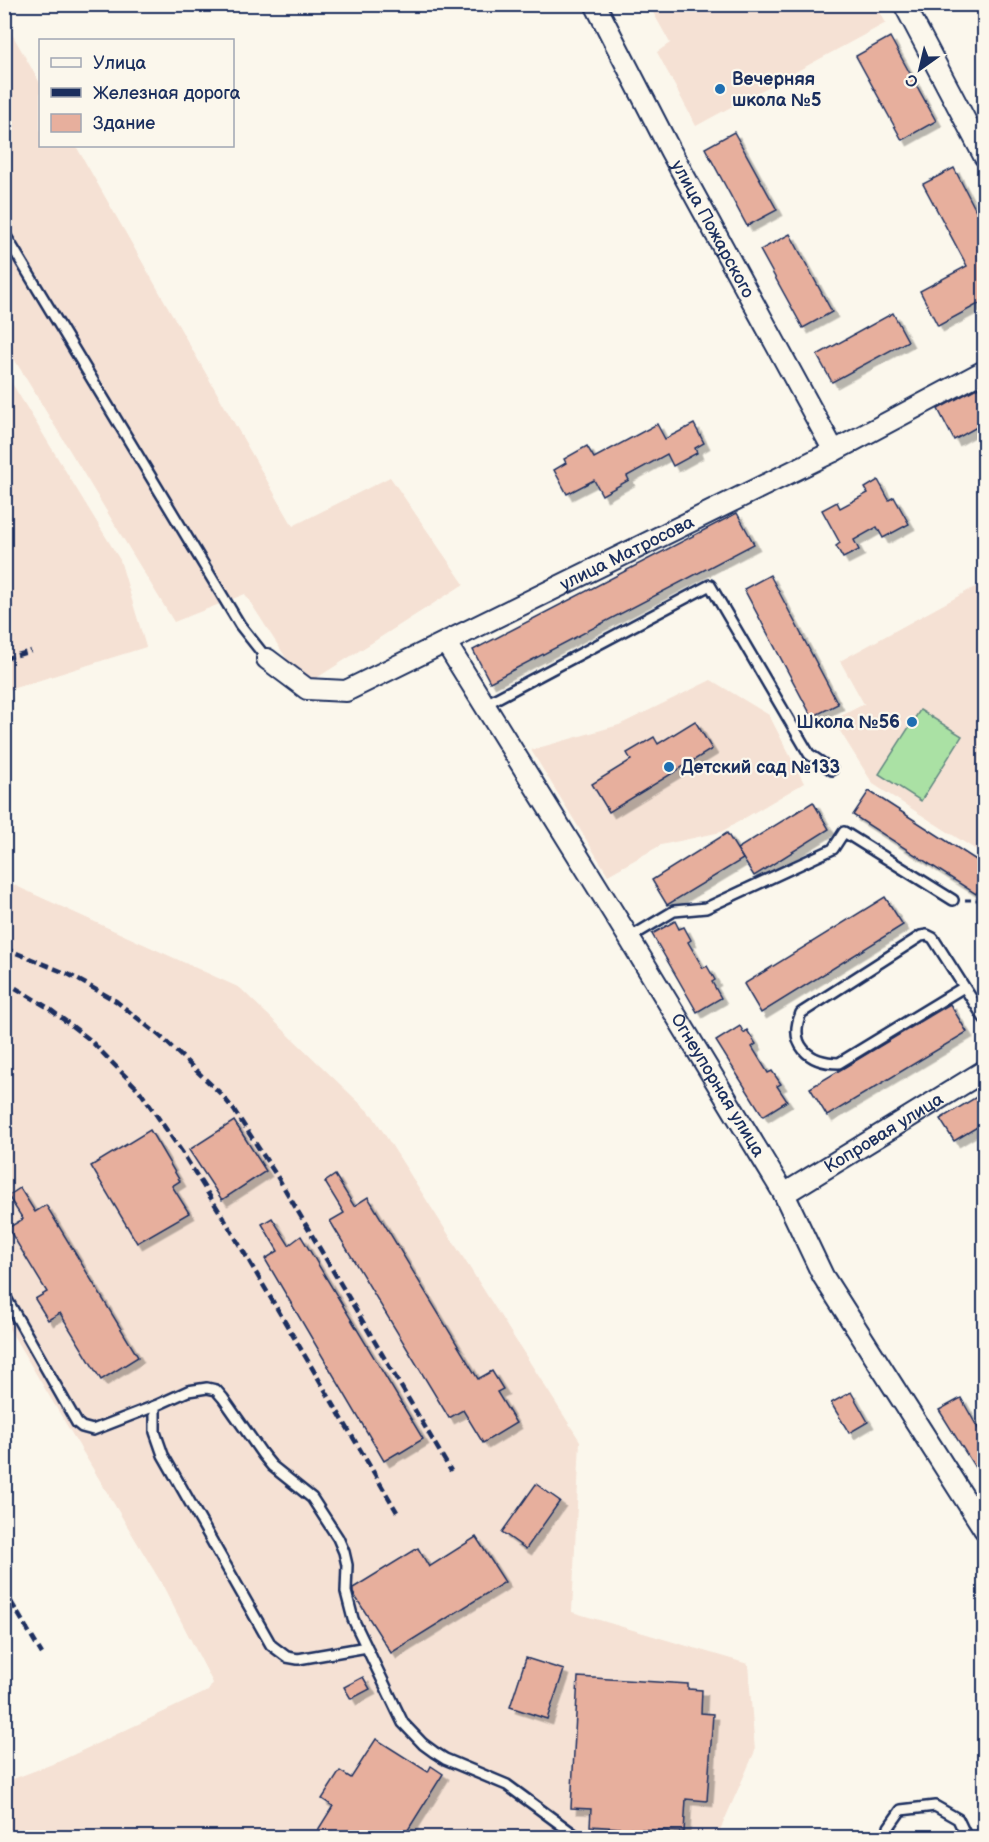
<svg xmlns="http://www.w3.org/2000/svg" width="989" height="1842" font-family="'Balsamiq Sans',sans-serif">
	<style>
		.built { fill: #f5e1d4 }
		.green { fill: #aae1a4; stroke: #628881; stroke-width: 1.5 }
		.building { fill: #e7af9d; stroke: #1b2f5e; stroke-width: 1.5; filter: url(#shadow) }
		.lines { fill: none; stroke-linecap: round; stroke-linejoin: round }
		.service-casing { stroke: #1b2f5e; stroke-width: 14 }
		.minor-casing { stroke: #1b2f5e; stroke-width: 24 }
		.path { stroke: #1b2f5e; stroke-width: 3; stroke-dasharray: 6 4.5; stroke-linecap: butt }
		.service { stroke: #fbf7ec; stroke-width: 9 }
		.minor { stroke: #fbf7ec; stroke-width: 20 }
		.rail { stroke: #1b2f5e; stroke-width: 4.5; stroke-dasharray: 9 4.5; stroke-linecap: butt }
		.poi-dot { fill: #1f6fb2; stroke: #fbf7ec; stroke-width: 2 }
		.labels { text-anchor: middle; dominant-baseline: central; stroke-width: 4.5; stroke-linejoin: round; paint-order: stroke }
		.poi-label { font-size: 18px; font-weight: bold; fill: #1b2f5e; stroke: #fbf7ec; text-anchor: start }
		.street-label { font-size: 18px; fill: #1b2f5e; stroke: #fbf7ec }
	</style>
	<defs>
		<filter id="shadow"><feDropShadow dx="5.5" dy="5.5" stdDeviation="0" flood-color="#0004"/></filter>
	</defs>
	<rect width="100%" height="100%" fill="#fbf7ec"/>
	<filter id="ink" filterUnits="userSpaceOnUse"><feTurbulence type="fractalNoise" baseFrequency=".0167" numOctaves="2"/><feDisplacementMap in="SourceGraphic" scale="12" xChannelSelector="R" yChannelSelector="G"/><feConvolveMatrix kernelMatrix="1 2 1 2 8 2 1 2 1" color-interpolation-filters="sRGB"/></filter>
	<g filter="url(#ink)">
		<g class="built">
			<path d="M 649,5 L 876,5 L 886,23 L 696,126 L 657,52 L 670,43 Z"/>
			<path d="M 4,20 L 40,83 L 40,146 L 76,146 L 293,526 L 390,477 L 464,584 L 304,686 L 245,594 L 174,622 L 5,344 Z"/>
			<path d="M 5,372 L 120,560 L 146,647 L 5,691 Z"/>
			<path d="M 984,582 L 984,855 L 873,784 L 838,728 L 839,717 L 864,704 L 840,661 Z"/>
			<path d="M 711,680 L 769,715 L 804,783 L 721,832 L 661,845 L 608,875 L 531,750 L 619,725 Z"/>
			<path d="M 5,881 L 240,988 L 373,1116 L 580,1441 L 572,1612 L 748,1664 L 755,1751 L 717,1837 L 5,1837 L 5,1782 L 58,1762 L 208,1691 L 213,1683 L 162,1584 L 5,1322 Z"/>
		</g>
		<path class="green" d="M 920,710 L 962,736 L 921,801 L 879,774 Z"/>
		<g class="building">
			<path d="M 890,37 L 936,121 L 902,140 L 856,56 Z"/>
			<path d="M 734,132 L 777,210 L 747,226 L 705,148 Z"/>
			<path d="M 954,168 L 984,226 L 984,301 L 938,326 L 920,291 L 967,266 L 923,184 Z"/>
			<path d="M 790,234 L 832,312 L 803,328 L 760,250 Z"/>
			<path d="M 893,313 L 908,341 L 832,382 L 817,355 Z"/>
			<path d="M 984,384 L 984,423 L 954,440 L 938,409 Z"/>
			<path d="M 657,424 L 665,439 L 694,424 L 704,443 L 695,448 L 697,453 L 673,466 L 667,454 L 627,476 L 629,480 L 602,495 L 594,480 L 567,494 L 554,470 L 566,463 L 564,459 L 587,446 L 594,458 Z"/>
			<path d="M 878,480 L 889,500 L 894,497 L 909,524 L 883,538 L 877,527 L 854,540 L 859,550 L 843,558 L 836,546 L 840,543 L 822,510 L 837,502 L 840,508 L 868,493 L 865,488 Z"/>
			<path d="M 737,513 L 754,544 L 490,682 L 473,650 Z"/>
			<path d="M 770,575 L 838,704 L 812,717 L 744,589 Z"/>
			<path d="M 695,721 L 712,749 L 609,812 L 592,784 L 631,760 L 627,753 L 654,737 L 658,744 Z"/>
			<path d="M 869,791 L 984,865 L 984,881 L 976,894 L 853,815 Z"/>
			<path d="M 813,802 L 829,829 L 754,876 L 737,849 Z"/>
			<path d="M 727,833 L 743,859 L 667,905 L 652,880 Z"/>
			<path d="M 885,897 L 903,925 L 761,1013 L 744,984 Z"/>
			<path d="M 675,921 L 679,929 L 684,927 L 691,940 L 688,942 L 703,968 L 707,966 L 715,980 L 712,982 L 721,998 L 697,1012 L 652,934 Z"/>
			<path d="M 950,1004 L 967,1032 L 827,1116 L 810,1088 Z"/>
			<path d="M 740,1026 L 744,1033 L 747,1030 L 756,1044 L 752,1047 L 768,1073 L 772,1071 L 781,1084 L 777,1086 L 787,1101 L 763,1116 L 716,1041 Z"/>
			<path d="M 978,1096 L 984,1107 L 984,1123 L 954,1141 L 940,1119 Z"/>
			<path d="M 234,1121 L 266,1171 L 222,1200 L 189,1150 Z"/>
			<path d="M 150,1130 L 180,1181 L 172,1186 L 189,1213 L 137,1243 L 91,1166 Z"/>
			<path d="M 335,1175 L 354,1206 L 368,1197 L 478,1379 L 492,1371 L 503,1389 L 497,1392 L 516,1423 L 483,1443 L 463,1410 L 449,1418 L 330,1221 L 344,1213 L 325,1182 Z"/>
			<path d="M 20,1188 L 35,1212 L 46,1205 L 138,1357 L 101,1380 L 60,1313 L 48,1320 L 35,1299 L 47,1292 L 8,1228 L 23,1219 L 8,1196 Z"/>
			<path d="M 272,1218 L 289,1245 L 301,1236 L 423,1439 L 400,1453 L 399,1452 L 384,1461 L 265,1259 L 278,1251 L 262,1224 Z"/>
			<path d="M 851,1392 L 868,1422 L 849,1433 L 831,1403 Z"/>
			<path d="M 961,1398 L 984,1439 L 984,1482 L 939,1410 Z"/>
			<path d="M 536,1484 L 560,1501 L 526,1549 L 502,1532 Z"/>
			<path d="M 476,1537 L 505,1582 L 391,1653 L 353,1593 L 353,1588 L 418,1548 L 429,1567 Z"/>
			<path d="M 526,1658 L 564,1670 L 547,1719 L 510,1707 Z"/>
			<path d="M 363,1677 L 370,1689 L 351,1699 L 344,1687 Z"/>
			<path d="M 578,1677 L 688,1684 L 688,1689 L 702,1690 L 701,1713 L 713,1714 L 707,1801 L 686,1799 L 684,1832 L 590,1826 L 591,1809 L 571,1808 Z"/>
			<path d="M 376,1739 L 428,1772 L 431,1766 L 443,1774 L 403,1838 L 313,1838 L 333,1806 L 322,1799 L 340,1771 L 351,1778 Z"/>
		</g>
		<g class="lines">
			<defs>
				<g id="service">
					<path d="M 4,233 L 240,625 L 267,659"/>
					<path d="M 484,705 L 710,585 L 809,754 L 832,770"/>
					<path d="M 629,938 L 674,911 L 706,908 L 833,849 L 844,832 L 953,900"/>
					<path d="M 964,987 L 839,1063 C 808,1063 788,1044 801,1013 L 921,936 L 927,935 L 933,938 L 984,1018"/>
					<path d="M 6,1298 L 77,1423 L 82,1427 L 93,1430 L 155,1406"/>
					<path d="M 367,1647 L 298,1659 L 287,1657 L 271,1645 L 163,1455 L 155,1432 L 155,1406 L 188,1391 L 207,1388 L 216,1390 L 223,1398 L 263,1455 L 272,1466 L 312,1498 L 338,1538 L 344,1552 L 347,1565 L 346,1592 L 353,1619 L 403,1723 L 423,1744 L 434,1752 L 445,1759 L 507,1785 L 579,1838"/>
					<path d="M 890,1838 L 889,1827 L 901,1810 L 935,1806 L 958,1819 L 967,1838"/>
				</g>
				<g id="minor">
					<path id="s1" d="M 595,4 L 670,150 L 834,451"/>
					<path d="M 904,4 L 984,156"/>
					<path id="s2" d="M 446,643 L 629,938 L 784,1194 L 823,1276 L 984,1529"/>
					<path id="s3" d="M 267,659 L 307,689 L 346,691 L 834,451 L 984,371"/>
					<path id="s4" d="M 784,1194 L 984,1071"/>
				</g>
			</defs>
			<use href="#service" class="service-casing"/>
			<use href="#minor" class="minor-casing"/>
			<path class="path" d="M 965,900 L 984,900"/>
			<use href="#service" class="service"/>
			<use href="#minor" class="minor"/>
			<g class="rail">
				<path d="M 4,533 L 8,531"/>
				<path d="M 4,659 L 31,651"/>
				<path d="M 4,948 L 68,974 L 116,1001 L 161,1037 L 221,1094 L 234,1110 L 280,1181 L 451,1471"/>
				<path d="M 4,981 L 47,1007 L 89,1039 L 139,1090 L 182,1152 L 226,1222 L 397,1512"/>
				<path d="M 4,1590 L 42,1654"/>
			</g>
		</g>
	</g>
	<g class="poi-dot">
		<circle cx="720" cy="89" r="6"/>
		<circle cx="912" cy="722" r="6"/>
		<circle cx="669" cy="767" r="6"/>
	</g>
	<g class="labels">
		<g class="poi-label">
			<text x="732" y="79">Вечерняя<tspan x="732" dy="21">школа №5</tspan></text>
			<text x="900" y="722" text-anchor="end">Школа №56</text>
			<text x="681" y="767">Детский сад №133</text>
		</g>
		<g class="street-label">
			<text stroke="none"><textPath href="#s1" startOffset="254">улица Пожарского</textPath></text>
			<text stroke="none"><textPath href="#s3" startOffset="402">улица Матросова</textPath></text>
			<text stroke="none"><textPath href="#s2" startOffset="519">Огнеупорная улица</textPath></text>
			<text stroke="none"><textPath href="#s4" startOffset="117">Копровая улица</textPath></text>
		</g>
	</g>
	<rect width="989" height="1842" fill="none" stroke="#fbf7ec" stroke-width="24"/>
	<rect x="12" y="12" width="965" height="1818" fill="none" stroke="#1b2f5e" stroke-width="2" filter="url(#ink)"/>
	<rect x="39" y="39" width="195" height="108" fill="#fbf7ec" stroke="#a1a7b3" stroke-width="1.5"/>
	<rect x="51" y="58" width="30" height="9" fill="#fbf7ec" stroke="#a1a7b3" stroke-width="1.5"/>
	<text x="93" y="69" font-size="18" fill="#1b2f5e">Улица</text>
	<rect x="51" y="88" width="30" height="9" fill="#1b2f5e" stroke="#a1a7b3" stroke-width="1.5"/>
	<text x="93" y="99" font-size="18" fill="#1b2f5e">Железная дорога</text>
	<rect x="51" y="114" width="30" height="18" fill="#e7af9d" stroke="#a1a7b3" stroke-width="1.5"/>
	<text x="93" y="129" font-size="18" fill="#1b2f5e">Здание</text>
	<g transform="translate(920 69) rotate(214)" stroke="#fbf7ec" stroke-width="4.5" paint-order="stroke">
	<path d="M0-4.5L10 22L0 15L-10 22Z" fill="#1b2f5e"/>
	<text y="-9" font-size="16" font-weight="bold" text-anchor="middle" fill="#1b2f5e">С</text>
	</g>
</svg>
